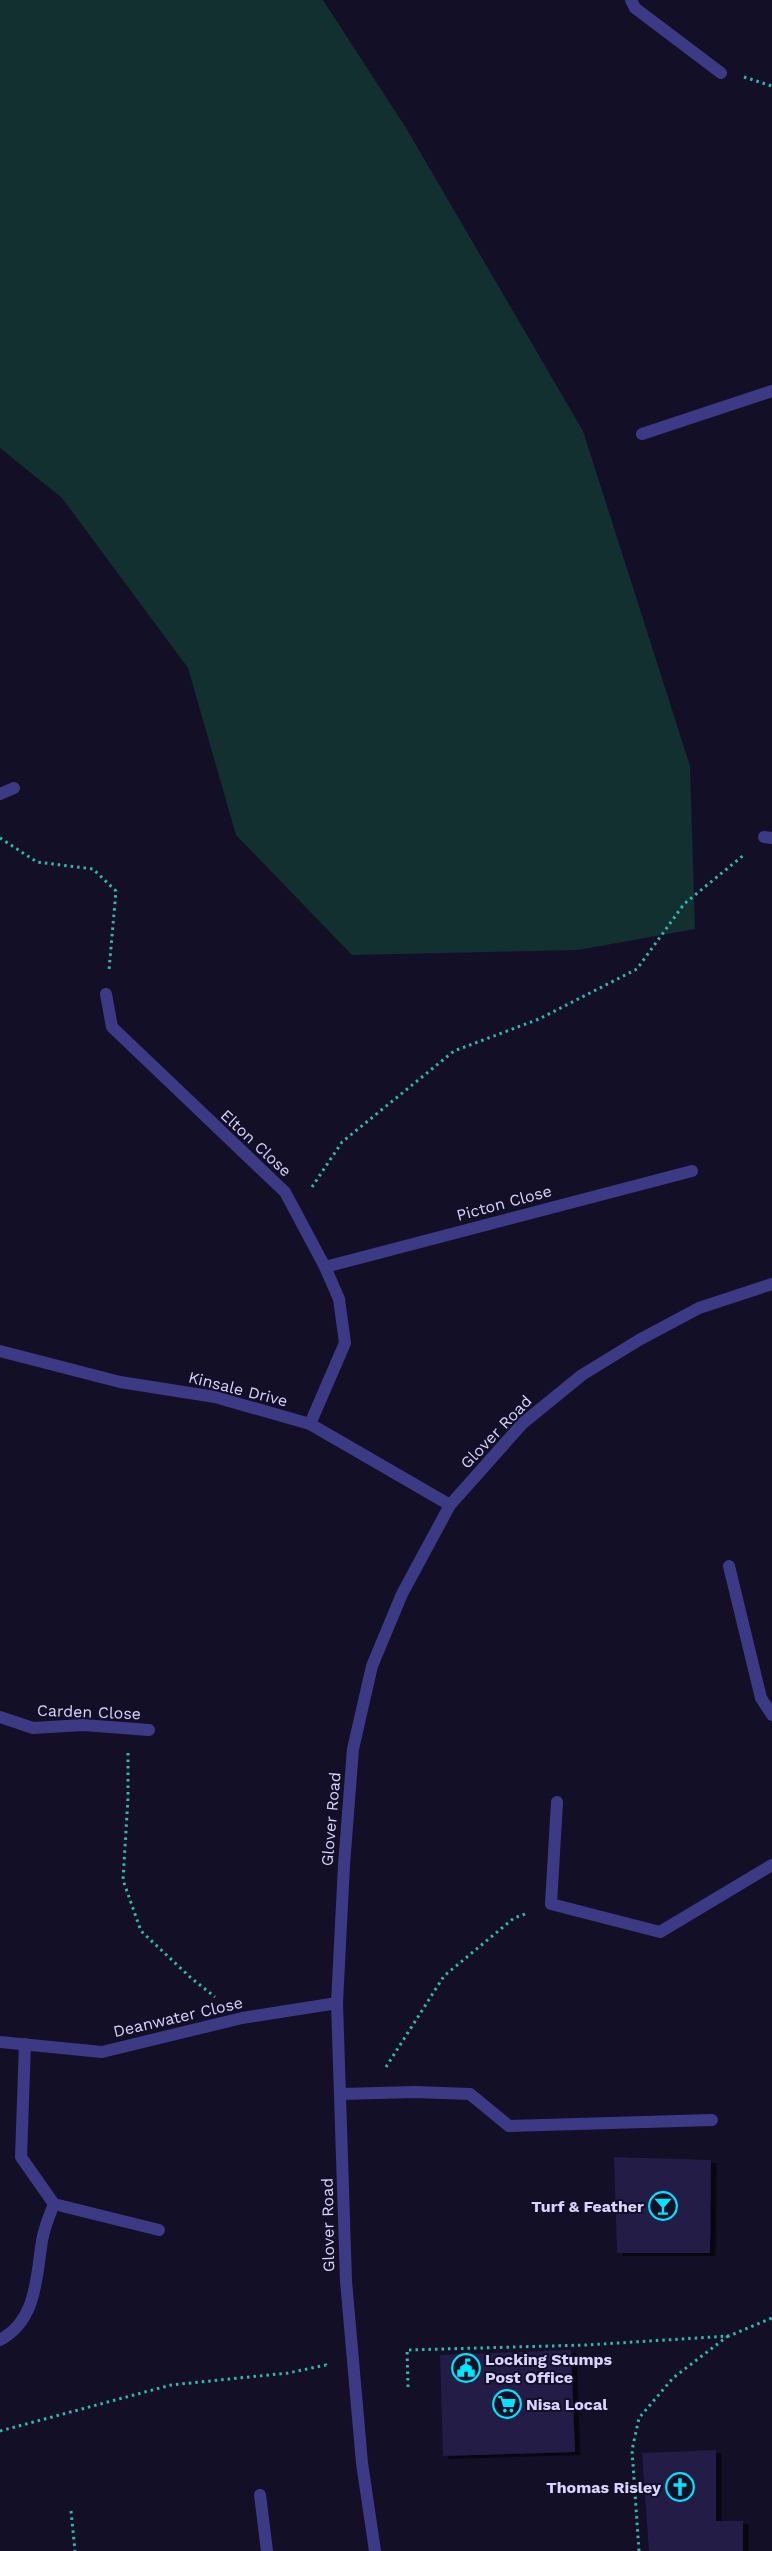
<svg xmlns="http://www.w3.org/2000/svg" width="772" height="2551" font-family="'Work Sans',sans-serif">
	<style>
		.green { fill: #12302f }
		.building { fill: #241b47; filter: url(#shadow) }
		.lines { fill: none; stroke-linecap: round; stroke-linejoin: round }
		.path { stroke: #2fb8b0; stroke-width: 3; stroke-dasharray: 2.5 4; stroke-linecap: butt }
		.minor { stroke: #3d3a85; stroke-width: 12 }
		.labels { text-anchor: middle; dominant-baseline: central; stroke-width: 4; stroke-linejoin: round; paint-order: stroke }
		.street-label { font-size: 16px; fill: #d9d4ff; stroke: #130f26 }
		.poi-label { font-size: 16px; font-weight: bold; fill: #d9d4ff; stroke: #130f26; text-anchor: end }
	</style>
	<defs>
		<filter id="shadow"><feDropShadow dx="5.5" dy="3" stdDeviation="0" flood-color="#0009"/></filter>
	</defs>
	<rect width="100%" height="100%" fill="#130f26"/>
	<path class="green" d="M 0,0 L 323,0 L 406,128 L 583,431 L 690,766 L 695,929 L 578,950 L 352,955 L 236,835 L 188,668 L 62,498 L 0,448 Z"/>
	<g class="building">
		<path d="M 614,2157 L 711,2160 L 710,2253 L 617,2253 Z"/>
		<path d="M 571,2350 L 575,2452 L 443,2456 L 440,2355 Z"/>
		<path d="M 716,2450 L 716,2521 L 743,2521 L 743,2551 L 649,2551 L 642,2453 Z"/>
	</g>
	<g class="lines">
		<g class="path">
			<path d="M 744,77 L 772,86"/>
			<path d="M 0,838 L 37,862 L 93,869 L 116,891 L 109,970"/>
			<path d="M 312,1187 L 342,1142 L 454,1051 L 539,1019 L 637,969 L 684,904 L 745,854"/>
			<path d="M 128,1753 L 128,1798 L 123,1880 L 141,1931 L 190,1977 L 215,1997"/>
			<path d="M 386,2067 L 444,1976 L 514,1918 L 528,1913"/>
			<path d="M 408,2387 L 407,2350 L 586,2345 L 729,2336 L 772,2318"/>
			<path d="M 0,2431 L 171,2385 L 288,2373 L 326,2365 L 327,2368"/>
			<path d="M 71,2511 L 75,2551"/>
			<path d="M 639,2551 L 632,2450 L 639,2418 L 673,2378 L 728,2336"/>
		</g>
		<g class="minor">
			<path d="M 631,0 L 635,8 L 721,73"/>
			<path d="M 642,434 L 772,391"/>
			<path d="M 0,794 L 14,788"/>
			<path d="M 764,837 L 772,838"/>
			<path d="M 106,994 L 112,1027 L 285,1192 L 325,1267 L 339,1299 L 345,1343 L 310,1424"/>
			<path d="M 325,1267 L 692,1171"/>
			<path d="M 0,1351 L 120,1382 L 215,1397 L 310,1424 L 450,1505"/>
			<path d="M 729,1566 L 761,1698 L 772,1715"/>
			<path d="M 0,1717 L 33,1728 L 83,1725 L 149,1730"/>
			<path d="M 557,1802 L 551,1904 L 660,1932 L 772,1865"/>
			<path d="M 0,2042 L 102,2052 L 242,2018 L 337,2003"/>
			<path d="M 25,2044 L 21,2157 L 54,2204 L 159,2230"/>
			<path d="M 341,2094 L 415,2092 L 470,2094 L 509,2126 L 712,2120"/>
			<path d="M 0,2340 C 37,2320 36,2278 42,2241 C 44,2228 49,2216 54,2204"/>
			<path d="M 260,2495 L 267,2551"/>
			<path d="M 375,2551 L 362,2463 L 346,2281 L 337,2003 L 344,1865 L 353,1749 L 372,1666 L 402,1594 L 450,1505 L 523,1423 L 582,1375 L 639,1340 L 699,1308 L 772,1284"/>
		</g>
	</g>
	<defs>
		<symbol id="bar-ring" viewBox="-11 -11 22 22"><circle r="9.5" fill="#130f26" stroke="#00e5ff" stroke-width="1.5"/><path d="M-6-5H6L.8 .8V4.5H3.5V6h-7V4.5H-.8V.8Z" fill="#00e5ff"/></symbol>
		<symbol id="civic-ring" viewBox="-11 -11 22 22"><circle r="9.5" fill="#130f26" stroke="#00e5ff" stroke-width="1.5"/><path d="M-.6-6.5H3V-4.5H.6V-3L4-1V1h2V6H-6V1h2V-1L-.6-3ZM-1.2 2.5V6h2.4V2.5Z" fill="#00e5ff"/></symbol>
		<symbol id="supermarket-ring" viewBox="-11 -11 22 22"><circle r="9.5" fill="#130f26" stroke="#00e5ff" stroke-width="1.5"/><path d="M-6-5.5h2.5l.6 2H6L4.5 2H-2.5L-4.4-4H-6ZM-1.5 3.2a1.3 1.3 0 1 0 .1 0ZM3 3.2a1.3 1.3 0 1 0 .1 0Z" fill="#00e5ff"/></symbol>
		<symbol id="church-ring" viewBox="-11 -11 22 22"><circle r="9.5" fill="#130f26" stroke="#00e5ff" stroke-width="1.5"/><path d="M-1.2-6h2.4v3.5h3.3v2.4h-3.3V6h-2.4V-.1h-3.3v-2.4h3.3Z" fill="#00e5ff"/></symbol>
	</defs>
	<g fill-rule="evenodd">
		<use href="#bar-ring" x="647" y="2190" width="32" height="32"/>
		<use href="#civic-ring" x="450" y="2352" width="32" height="32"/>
		<use href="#supermarket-ring" x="491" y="2388" width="32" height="32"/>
		<use href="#church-ring" x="664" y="2471" width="32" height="32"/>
	</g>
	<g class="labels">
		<g class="street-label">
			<text transform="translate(256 1143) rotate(43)">Elton Close</text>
			<text transform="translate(504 1203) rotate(-15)">Picton Close</text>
			<text transform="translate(238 1389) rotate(14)">Kinsale Drive</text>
			<text transform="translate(496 1432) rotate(-46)">Glover Road</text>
			<text transform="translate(89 1712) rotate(2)">Carden Close</text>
			<text transform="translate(331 1819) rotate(-85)">Glover Road</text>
			<text transform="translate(178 2017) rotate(-13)">Deanwater Close</text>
			<text transform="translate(328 2225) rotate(-91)">Glover Road</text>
		</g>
		<g class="poi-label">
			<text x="644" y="2206">Turf &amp; Feather</text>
			<text x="485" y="2359" text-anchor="start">Locking Stumps<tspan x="485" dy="18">Post Office</tspan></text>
			<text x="526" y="2404" text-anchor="start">Nisa Local</text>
			<text x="661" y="2487">Thomas Risley</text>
		</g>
	</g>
</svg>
